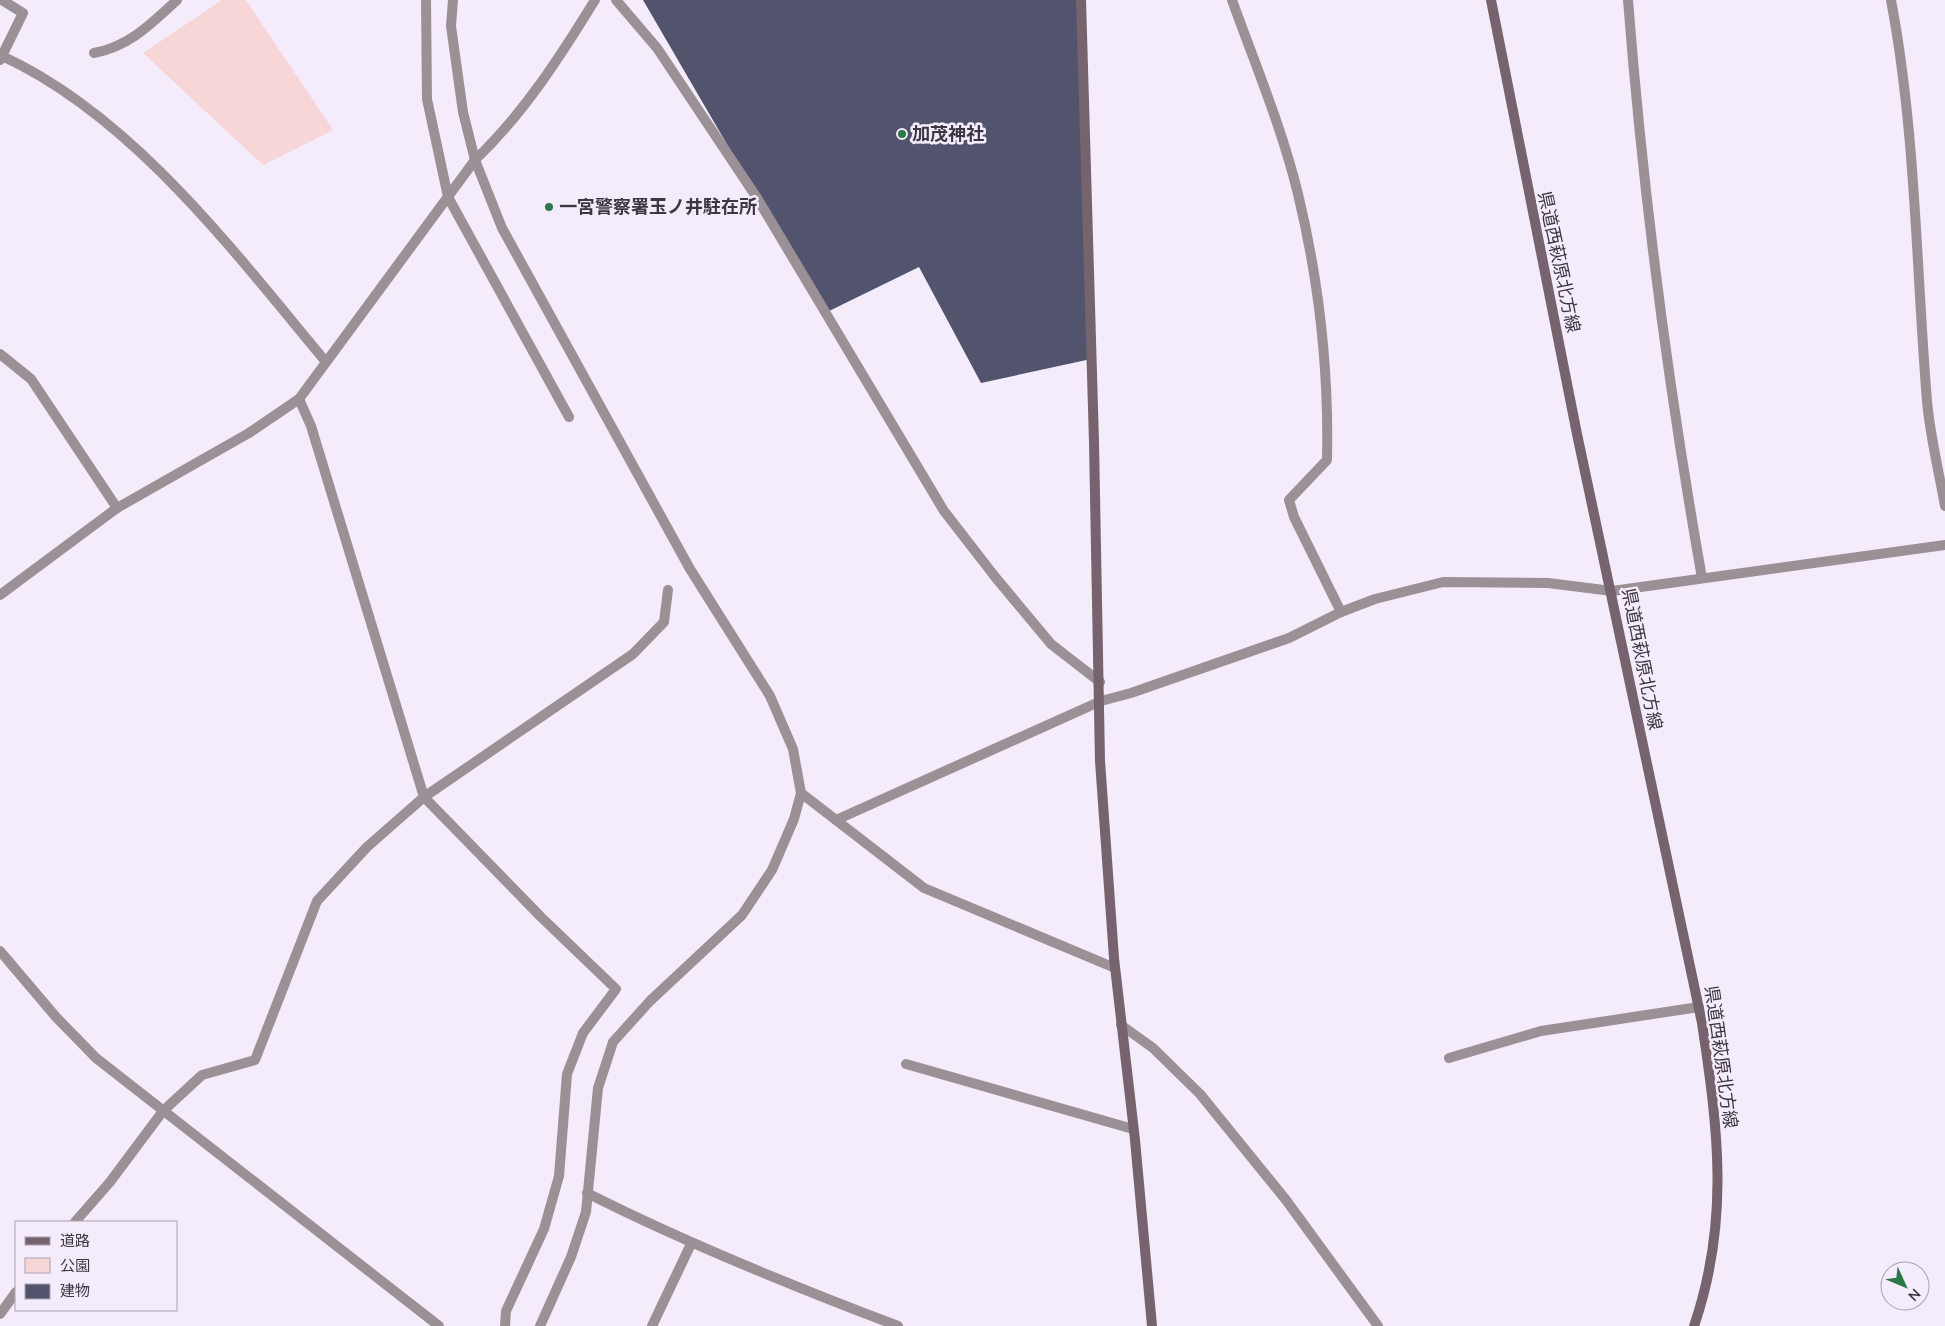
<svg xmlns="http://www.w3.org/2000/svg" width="1945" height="1326" font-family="'Nunito Sans','Noto Sans JP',sans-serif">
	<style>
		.green { fill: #f7d6d8 }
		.building { fill: #51546c }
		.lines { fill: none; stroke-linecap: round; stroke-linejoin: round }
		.street { stroke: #9c9097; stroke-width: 10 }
		.secondary { stroke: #75636d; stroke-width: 10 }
		.poi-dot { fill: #2b7848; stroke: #f4ebfb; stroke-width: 2 }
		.labels { text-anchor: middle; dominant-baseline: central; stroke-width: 5; stroke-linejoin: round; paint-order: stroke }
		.poi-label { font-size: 18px; font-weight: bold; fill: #3d3742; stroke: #f4ebfb; text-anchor: start }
		.street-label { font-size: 18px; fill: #3d3742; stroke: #f4ebfb }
	</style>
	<rect width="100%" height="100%" fill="#f4ebfb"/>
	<path class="green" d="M 222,0 L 246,0 L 333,130 L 263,165 L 143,53 Z"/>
	<path class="building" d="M 643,0 L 1079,0 L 1091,359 L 981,383 L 919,267 L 825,313 Z"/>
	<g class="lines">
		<g class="street">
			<path d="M 426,0 L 427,99 L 448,197 L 569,417"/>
			<path d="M 453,0 L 451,26 L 463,112 L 475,160 L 502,228 L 690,569 L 770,696 L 793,749 L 801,793 L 794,819 L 772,870 L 742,915 L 650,1001 L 613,1042 L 598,1088 L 586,1212 L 571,1257 L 540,1326"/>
			<path d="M 616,0 L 657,48 L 757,198 L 944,511 L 996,578 L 1051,644 L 1100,682"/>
			<path d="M 1232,0 C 1255,64 1282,128 1298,194 C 1319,281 1329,371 1327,460 L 1289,500 L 1294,517 L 1341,612"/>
			<path d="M 1628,0 C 1643,194 1668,386 1702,578"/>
			<path d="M 1891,0 C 1916,132 1916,268 1927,401 C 1930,436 1939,472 1945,506"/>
			<path d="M 94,53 C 129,47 152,23 177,0"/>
			<path d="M 2,56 C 133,116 235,253 326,362"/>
			<path d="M 0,60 L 23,13 L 2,0"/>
			<path d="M 0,354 L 31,379 L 117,508"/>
			<path d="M 299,399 L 311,426 L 424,797 L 541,917 L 616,989 L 583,1033 L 567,1074 L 559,1176 L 544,1229 L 506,1311 L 505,1326"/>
			<path d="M 0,595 L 117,508 L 249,433 L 299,399 L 475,160 C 524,113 560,57 595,0"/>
			<path d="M 801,793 L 924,888 L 1115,968"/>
			<path d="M 836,820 L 1101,701 L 1131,693 L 1289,638 L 1341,612 L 1375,599 L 1443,582 L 1548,583 L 1612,591 L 1945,545"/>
			<path d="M 0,951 L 56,1017 L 96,1058 L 439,1326"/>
			<path d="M 1121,1025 L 1153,1048 L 1200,1094 L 1286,1200 L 1378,1326"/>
			<path d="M 1449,1058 L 1541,1031 L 1699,1007"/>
			<path d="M 906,1064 L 1133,1129"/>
			<path d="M 587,1193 C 688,1244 792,1286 898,1326"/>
			<path d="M 75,1222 L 110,1182 L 163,1111 L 202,1075 L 255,1060 L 317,901 L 367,847 L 424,797 L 633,654 L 664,622 L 668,590"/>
			<path d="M 0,1314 L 16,1292"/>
			<path d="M 652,1326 L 691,1244"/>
		</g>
		<g class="secondary">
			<path d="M 1081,0 L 1094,442 L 1100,761 L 1114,958 L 1135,1140 L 1152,1326"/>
			<path d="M 1491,0 L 1577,434 L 1702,1023 C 1718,1129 1730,1221 1694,1326"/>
		</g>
	</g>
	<g class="poi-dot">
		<circle cx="902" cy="134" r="5"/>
		<circle cx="549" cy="207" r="5"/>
	</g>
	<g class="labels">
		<g class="poi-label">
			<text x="912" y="134">加茂神社</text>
			<text x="559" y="207">一宮警察署玉ノ井駐在所</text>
		</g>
		<g class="street-label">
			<text transform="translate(1559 262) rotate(78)">県道西萩原北方線</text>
			<text transform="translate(1642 659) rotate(79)">県道西萩原北方線</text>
			<text transform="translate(1721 1057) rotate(82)">県道西萩原北方線</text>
		</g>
	</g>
	<rect x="15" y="1221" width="162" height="90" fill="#f4ebfb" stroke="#aba3b1"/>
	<rect x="25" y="1237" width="25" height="8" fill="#75636d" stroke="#aba3b1"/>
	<text x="60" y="1246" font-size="15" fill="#3d3742">道路</text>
	<rect x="25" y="1258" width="25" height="15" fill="#f7d6d8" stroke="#aba3b1"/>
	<text x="60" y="1271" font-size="15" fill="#3d3742">公園</text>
	<rect x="25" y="1284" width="25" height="15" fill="#51546c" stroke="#aba3b1"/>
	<text x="60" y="1296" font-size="15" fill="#3d3742">建物</text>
	<g transform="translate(1905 1286) rotate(134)"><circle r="24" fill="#f4ebfb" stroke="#aba3b1"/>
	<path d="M0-4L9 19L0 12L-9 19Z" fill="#2b7848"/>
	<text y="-8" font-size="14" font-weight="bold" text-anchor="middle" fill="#3d3742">N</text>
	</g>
</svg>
